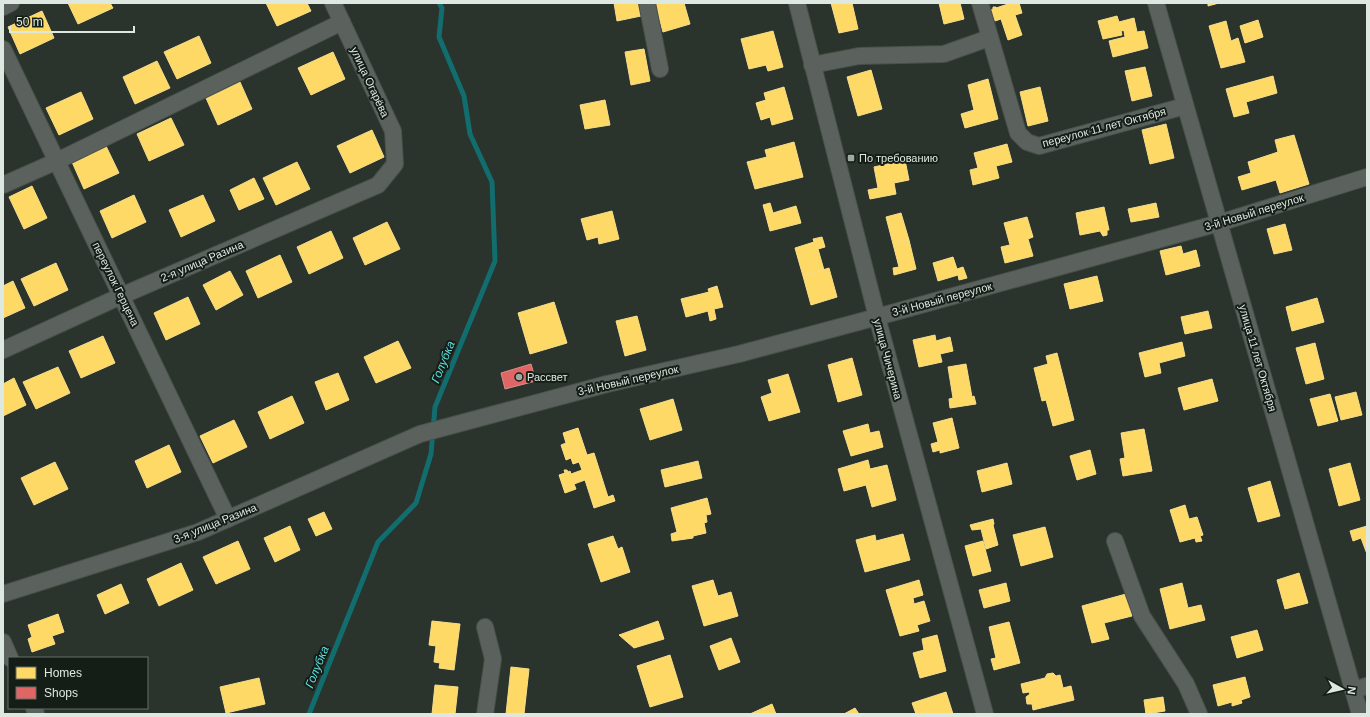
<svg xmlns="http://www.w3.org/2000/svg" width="1370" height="717" font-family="Arial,sans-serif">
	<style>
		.homes { fill: #ffd966; stroke: #f5de8b }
		.shops { fill: #e06666; stroke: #df8d8b }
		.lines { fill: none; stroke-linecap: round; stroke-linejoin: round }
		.stream { stroke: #126d6e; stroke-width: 5 }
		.minor-casing { stroke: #485049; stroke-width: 18 }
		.minor { stroke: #5b625d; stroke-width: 16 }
		.poi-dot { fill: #9ea9a1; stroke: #151d17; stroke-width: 1.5 }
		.labels { text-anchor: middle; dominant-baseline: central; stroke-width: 4; stroke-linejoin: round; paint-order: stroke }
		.street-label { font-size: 11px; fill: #dde8e0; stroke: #151d17 }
		.poi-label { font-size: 11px; fill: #dde8e0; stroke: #151d17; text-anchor: start }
		.water-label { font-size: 12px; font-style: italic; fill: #5ededf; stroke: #151d17 }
	</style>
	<rect width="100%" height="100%" fill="#2a332c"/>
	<g class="homes">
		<path d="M 68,3 L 110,3 L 113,8 L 78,24 Z"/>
		<path d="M 266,3 L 307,3 L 311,11 L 277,26 Z"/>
		<path d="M 614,3 L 639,3 L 641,16 L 617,21 Z"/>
		<path d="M 655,3 L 684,3 L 690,24 L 663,32 Z"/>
		<path d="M 831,3 L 852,3 L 858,29 L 839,33 Z"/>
		<path d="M 939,3 L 960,3 L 964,19 L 944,24 Z"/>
		<path d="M 1011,3 L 1019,3 L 1022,13 L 1015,15 L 1022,35 L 1008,40 L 1001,19 L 995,21 L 991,10 L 993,9 L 993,7 L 996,7 L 996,8 Z"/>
		<path d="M 1208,3 L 1219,3 L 1208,6 Z"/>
		<path d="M 42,11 L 54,38 L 20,54 L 8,27 Z"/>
		<path d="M 1117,16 L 1119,22 L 1134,18 L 1137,32 L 1144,31 L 1148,48 L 1113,57 L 1109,41 L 1125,37 L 1124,31 L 1126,30 L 1121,31 L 1122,35 L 1103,39 L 1098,21 Z"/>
		<path d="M 1258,20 L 1263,37 L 1245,43 L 1240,26 Z"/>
		<path d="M 1226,21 L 1231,41 L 1238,38 L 1245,62 L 1221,68 L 1209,26 Z"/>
		<path d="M 773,31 L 783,67 L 768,71 L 766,65 L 749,69 L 741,39 Z"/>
		<path d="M 199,36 L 211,63 L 177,79 L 164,52 Z"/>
		<path d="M 644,49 L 650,81 L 631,85 L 625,52 Z"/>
		<path d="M 333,52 L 345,79 L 311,95 L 298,68 Z"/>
		<path d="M 157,61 L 170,88 L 135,104 L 123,77 Z"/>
		<path d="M 1145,67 L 1152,96 L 1132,101 L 1125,71 Z"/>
		<path d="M 871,70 L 882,109 L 858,116 L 847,77 Z"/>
		<path d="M 1273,76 L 1277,93 L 1246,102 L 1249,113 L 1234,117 L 1226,89 Z"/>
		<path d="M 988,79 L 998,119 L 965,128 L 961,114 L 974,110 L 968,85 Z"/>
		<path d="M 240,82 L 252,109 L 218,125 L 206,98 Z"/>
		<path d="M 784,87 L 793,119 L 772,125 L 770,117 L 761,120 L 756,103 L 766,100 L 764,93 Z"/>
		<path d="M 1040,87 L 1048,121 L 1028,126 L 1020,92 Z"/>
		<path d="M 81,92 L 93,119 L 59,135 L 46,108 Z"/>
		<path d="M 605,100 L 610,125 L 585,129 L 580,105 Z"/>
		<path d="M 171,118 L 184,145 L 149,161 L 137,134 Z"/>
		<path d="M 1166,124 L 1174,158 L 1150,164 L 1142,130 Z"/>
		<path d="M 372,130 L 384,157 L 350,173 L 337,146 Z"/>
		<path d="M 1294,135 L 1309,184 L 1280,193 L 1276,180 L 1242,190 L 1238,177 L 1251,173 L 1248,162 L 1278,152 L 1275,140 Z"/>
		<path d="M 794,142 L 803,177 L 755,189 L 747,162 L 767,157 L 765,150 Z"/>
		<path d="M 1007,144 L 1012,162 L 996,166 L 999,178 L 973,185 L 970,170 L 978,168 L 974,153 Z"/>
		<path d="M 106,146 L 119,173 L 84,189 L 72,162 Z"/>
		<path d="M 905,160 L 909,180 L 894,183 L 896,194 L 870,199 L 868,190 L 878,188 L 874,167 Z"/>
		<path d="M 297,162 L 310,189 L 276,205 L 263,178 Z"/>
		<path d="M 254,178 L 264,199 L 239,210 L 230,190 Z"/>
		<path d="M 32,186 L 47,218 L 24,229 L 9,197 Z"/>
		<path d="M 134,195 L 146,222 L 112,238 L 100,211 Z"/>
		<path d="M 203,195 L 215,221 L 181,237 L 169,210 Z"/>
		<path d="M 770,203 L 773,213 L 796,206 L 801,223 L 770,231 L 763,205 Z"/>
		<path d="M 1156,203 L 1159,217 L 1131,222 L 1128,209 Z"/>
		<path d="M 1104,207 L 1109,230 L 1107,230 L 1107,235 L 1103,236 L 1100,231 L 1080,235 L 1076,213 Z"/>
		<path d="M 612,211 L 619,239 L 599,244 L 598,237 L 587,240 L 581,219 Z"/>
		<path d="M 901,213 L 909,240 L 893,244 L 886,217 Z"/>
		<path d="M 1027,217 L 1033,237 L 1028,239 L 1033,256 L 1005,263 L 1001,247 L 1010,245 L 1004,223 Z"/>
		<path d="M 387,222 L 400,249 L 365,265 L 353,238 Z"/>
		<path d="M 1285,224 L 1292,250 L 1274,254 L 1267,229 Z"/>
		<path d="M 331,231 L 343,258 L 309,274 L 297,247 Z"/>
		<path d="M 822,237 L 825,247 L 818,249 L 824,270 L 803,276 L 795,248 L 814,242 L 813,239 Z"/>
		<path d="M 909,240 L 916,269 L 894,275 L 893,268 L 899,267 L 893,244 Z"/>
		<path d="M 1181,246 L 1183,254 L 1196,250 L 1200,266 L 1166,275 L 1160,251 Z"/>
		<path d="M 280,255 L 292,282 L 258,298 L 246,271 Z"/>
		<path d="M 953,257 L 957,269 L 963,267 L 967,278 L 959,280 L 958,275 L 938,281 L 933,263 Z"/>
		<path d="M 56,263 L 68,290 L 34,306 L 21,279 Z"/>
		<path d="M 829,268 L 837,297 L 811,305 L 803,276 Z"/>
		<path d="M 230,271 L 243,295 L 216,310 L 203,285 Z"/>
		<path d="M 1097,276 L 1103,301 L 1070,309 L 1064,284 Z"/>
		<path d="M 13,281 L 25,308 L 3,318 L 3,286 Z"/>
		<path d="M 717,286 L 723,307 L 714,309 L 716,319 L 710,321 L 708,311 L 686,317 L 681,299 L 709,292 L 708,289 Z"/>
		<path d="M 188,297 L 200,324 L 166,340 L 154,313 Z"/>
		<path d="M 1317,298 L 1324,322 L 1292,331 L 1286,307 Z"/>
		<path d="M 554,302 L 567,343 L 530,354 L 518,313 Z"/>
		<path d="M 1208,311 L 1212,328 L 1185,334 L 1181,317 Z"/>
		<path d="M 637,316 L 646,350 L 625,356 L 616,321 Z"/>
		<path d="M 935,335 L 936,341 L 950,337 L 953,351 L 940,354 L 942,362 L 919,367 L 913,340 Z"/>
		<path d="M 103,336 L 115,363 L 81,378 L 69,351 Z"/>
		<path d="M 398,341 L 411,368 L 376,383 L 364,357 Z"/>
		<path d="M 1182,342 L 1185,356 L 1159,363 L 1161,373 L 1145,377 L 1139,353 Z"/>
		<path d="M 1315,343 L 1324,379 L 1306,384 L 1296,348 Z"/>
		<path d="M 1057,353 L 1074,420 L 1053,426 L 1046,400 L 1042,401 L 1034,368 L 1048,364 L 1046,356 Z"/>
		<path d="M 852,358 L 862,395 L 838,402 L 828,365 Z"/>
		<path d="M 966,364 L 972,397 L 974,396 L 976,404 L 950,408 L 949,399 L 953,398 L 948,367 Z"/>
		<path d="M 58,367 L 70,393 L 36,409 L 23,382 Z"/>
		<path d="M 338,373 L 349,400 L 326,410 L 315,382 Z"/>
		<path d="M 788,374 L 800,412 L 769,421 L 761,397 L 772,393 L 768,380 Z"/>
		<path d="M 14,378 L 26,405 L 3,416 L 3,384 Z"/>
		<path d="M 1212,379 L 1218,401 L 1184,410 L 1178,388 Z"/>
		<path d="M 1356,392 L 1362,415 L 1341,420 L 1335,397 Z"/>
		<path d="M 1330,394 L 1338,421 L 1318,426 L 1310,399 Z"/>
		<path d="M 292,396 L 304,423 L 270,439 L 258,412 Z"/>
		<path d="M 673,399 L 682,430 L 650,440 L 640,409 Z"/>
		<path d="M 952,418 L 959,448 L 940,453 L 940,450 L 933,452 L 931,444 L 938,442 L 933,423 Z"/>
		<path d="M 234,420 L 247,447 L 213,463 L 200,436 Z"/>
		<path d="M 868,424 L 870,433 L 879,431 L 883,447 L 851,456 L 843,431 Z"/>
		<path d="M 578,428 L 587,455 L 594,453 L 608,497 L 613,495 L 615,501 L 594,508 L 585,480 L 574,484 L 576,489 L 565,493 L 559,475 L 565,473 L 564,470 L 567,470 L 568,472 L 570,471 L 571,474 L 582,470 L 579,462 L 573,464 L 571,458 L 566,460 L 561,445 L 566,443 L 563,433 Z"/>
		<path d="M 1144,429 L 1152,471 L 1123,476 L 1120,459 L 1125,458 L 1121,433 Z"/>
		<path d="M 169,445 L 181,472 L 147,488 L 135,461 Z"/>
		<path d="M 1090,450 L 1096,474 L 1077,480 L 1070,456 Z"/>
		<path d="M 868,460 L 870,469 L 887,465 L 896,500 L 872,507 L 866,485 L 844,491 L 838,469 Z"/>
		<path d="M 698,461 L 702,478 L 665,487 L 661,470 Z"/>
		<path d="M 55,462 L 68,489 L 34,505 L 21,478 Z"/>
		<path d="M 1007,463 L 1012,484 L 982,492 L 977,471 Z"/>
		<path d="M 1350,463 L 1360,500 L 1339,506 L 1329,469 Z"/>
		<path d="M 1270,481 L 1280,516 L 1258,522 L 1248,488 Z"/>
		<path d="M 707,498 L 711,514 L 706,515 L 707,522 L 704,523 L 706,533 L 693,536 L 693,538 L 672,541 L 671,534 L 677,532 L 671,508 Z"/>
		<path d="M 1185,505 L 1189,519 L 1197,517 L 1203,535 L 1200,536 L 1202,541 L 1196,542 L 1195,538 L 1180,542 L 1170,510 Z"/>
		<path d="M 324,512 L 332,529 L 316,536 L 308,519 Z"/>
		<path d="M 993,519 L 994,524 L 993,525 L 998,545 L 986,549 L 981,529 L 972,530 L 970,525 Z"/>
		<path d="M 290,526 L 300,550 L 275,562 L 264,538 Z"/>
		<path d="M 1367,526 L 1367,554 L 1361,538 L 1353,541 L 1350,531 Z"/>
		<path d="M 1045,527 L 1053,557 L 1021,566 L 1013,535 Z"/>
		<path d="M 903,534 L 910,560 L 865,572 L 856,540 L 875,535 L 876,541 Z"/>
		<path d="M 613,536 L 618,549 L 622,547 L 630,572 L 601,582 L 588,544 Z"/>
		<path d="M 238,541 L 250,569 L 216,584 L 203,557 Z"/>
		<path d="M 983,541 L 991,571 L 973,576 L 965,546 Z"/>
		<path d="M 181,563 L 193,590 L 159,606 L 147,579 Z"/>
		<path d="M 1299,573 L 1308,603 L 1285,609 L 1277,580 Z"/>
		<path d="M 713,580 L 718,596 L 731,592 L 738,616 L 704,626 L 692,586 Z"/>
		<path d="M 919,580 L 923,595 L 913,598 L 914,604 L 924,601 L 930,621 L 917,625 L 919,631 L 900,636 L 886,590 Z"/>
		<path d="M 1006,583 L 1010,601 L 984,608 L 979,590 Z"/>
		<path d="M 1182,583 L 1188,608 L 1201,605 L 1205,620 L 1170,629 L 1160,589 Z"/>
		<path d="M 121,584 L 129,603 L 105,614 L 97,595 Z"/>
		<path d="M 1126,594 L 1132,616 L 1104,623 L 1109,639 L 1092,643 L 1082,606 Z"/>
		<path d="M 58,614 L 64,632 L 52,636 L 55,644 L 32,652 L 28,639 L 32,637 L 28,625 Z"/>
		<path d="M 432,621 L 460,624 L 454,670 L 439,668 L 440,663 L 434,662 L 436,646 L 429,645 Z"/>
		<path d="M 658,621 L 664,639 L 634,648 L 619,635 Z"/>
		<path d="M 1009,622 L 1020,663 L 994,670 L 991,659 L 996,658 L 989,627 Z"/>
		<path d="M 1257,630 L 1263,650 L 1237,658 L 1231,637 Z"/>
		<path d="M 937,635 L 946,671 L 920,678 L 913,653 L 924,650 L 922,639 Z"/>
		<path d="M 731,638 L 740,662 L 719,670 L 710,646 Z"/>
		<path d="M 670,655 L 683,697 L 650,707 L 637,666 Z"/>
		<path d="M 511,667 L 529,669 L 524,714 L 506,714 Z"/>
		<path d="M 1053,673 L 1056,676 L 1060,675 L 1063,688 L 1071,686 L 1074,700 L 1033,710 L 1032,704 L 1027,704 L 1026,697 L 1030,694 L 1029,692 L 1023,693 L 1021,684 L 1045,678 L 1047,674 Z"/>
		<path d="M 1245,677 L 1250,697 L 1241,700 L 1242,703 L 1232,706 L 1232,702 L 1218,706 L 1213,685 Z"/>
		<path d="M 259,678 L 265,704 L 226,713 L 220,687 Z"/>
		<path d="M 435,685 L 458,687 L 455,714 L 432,714 Z"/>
		<path d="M 946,692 L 953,714 L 916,714 L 912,703 Z"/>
		<path d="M 1163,697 L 1165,711 L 1146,714 L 1144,700 Z"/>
		<path d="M 772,704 L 776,714 L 750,714 Z"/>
		<path d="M 855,708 L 859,714 L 844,714 Z"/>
	</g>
	<path class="shops" d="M 531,364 L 536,381 L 505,389 L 501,373 Z"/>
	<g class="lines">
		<path class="stream" d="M 309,714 L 378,542 L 416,503 L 431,454 L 435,407 L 495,261 L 492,182 L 470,134 L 464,96 L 439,37 L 442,8 L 439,3"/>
		<defs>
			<g id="minor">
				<path d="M 647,3 L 660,69"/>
				<path d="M 797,3 L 877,317 L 985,714"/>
				<path d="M 980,3 L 1018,133 L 1027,142 L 1039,146 L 1185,106"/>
				<path d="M 1156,3 L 1360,714"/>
				<path d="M 3,7 L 11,3"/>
				<path d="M 3,49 L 228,519"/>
				<path d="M 812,65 L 859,56 L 944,54 L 989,38"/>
				<path d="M 3,185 L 57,161 L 342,22"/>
				<path d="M 3,350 L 121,296 L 378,185 L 395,164 L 393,131 L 333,3"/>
				<path d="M 1115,541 L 1142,616 L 1186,684 L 1199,714"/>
				<path d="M 3,594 L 198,532 L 420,434 L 607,384 L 739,354 L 877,317 L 1219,223 L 1367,177"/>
				<path d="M 485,627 L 493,659 L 485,714"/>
				<path d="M 3,642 L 10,658"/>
				<path d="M 1353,690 L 1367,686"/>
				<path d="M 34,708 L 36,714"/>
			</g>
		</defs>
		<use href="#minor" class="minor-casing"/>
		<use href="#minor" class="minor"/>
	</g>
	<g class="poi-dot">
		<rect x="847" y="154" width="8" height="8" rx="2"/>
		<circle cx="519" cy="377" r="4"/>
	</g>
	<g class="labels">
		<g class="street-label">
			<text transform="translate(370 82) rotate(65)">улица Огарёва</text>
			<text transform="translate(1104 127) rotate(-15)">переулок 11 лет Октября</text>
			<text transform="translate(1254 212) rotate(-17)">3-й Новый переулок</text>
			<text transform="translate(202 261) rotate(-23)">2-я улица Разина</text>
			<text transform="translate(116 284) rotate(64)">переулок Герцена</text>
			<text transform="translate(942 299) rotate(-15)">3-й Новый переулок</text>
			<text transform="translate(1258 358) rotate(74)">улица 11 лет Октября</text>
			<text transform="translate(888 359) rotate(75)">улица Чичерина</text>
			<text transform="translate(628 380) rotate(-13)">3-й Новый переулок</text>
			<text transform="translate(215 523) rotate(-22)">3-я улица Разина</text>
		</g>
		<g class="poi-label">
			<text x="859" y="158">По требованию</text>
			<text x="527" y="377">Рассвет</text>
		</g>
		<g class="water-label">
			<text transform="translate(443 362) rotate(-68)">Голубка</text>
			<text transform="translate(317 667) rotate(-68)">Голубка</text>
		</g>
	</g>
	<rect width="1370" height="717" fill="none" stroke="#dde8e0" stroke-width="8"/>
	<rect x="8" y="657" width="140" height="52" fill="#151d17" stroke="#656e67"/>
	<rect x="16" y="667" width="20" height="12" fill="#ffd966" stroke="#656e67"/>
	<text x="44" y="677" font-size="12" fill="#dde8e0">Homes</text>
	<rect x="16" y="687" width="20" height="12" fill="#e06666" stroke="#656e67"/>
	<text x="44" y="697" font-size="12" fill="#dde8e0">Shops</text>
	<g transform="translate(1342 689) rotate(98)" stroke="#151d17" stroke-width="3" paint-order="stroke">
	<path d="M0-3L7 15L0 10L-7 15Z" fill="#dde8e0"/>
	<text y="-6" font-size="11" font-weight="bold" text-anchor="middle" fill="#dde8e0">N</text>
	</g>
	<path d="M10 26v6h124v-6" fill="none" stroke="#dde8e0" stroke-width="2"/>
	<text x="16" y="26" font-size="12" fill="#dde8e0" stroke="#151d17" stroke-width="3" paint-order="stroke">50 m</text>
</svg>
